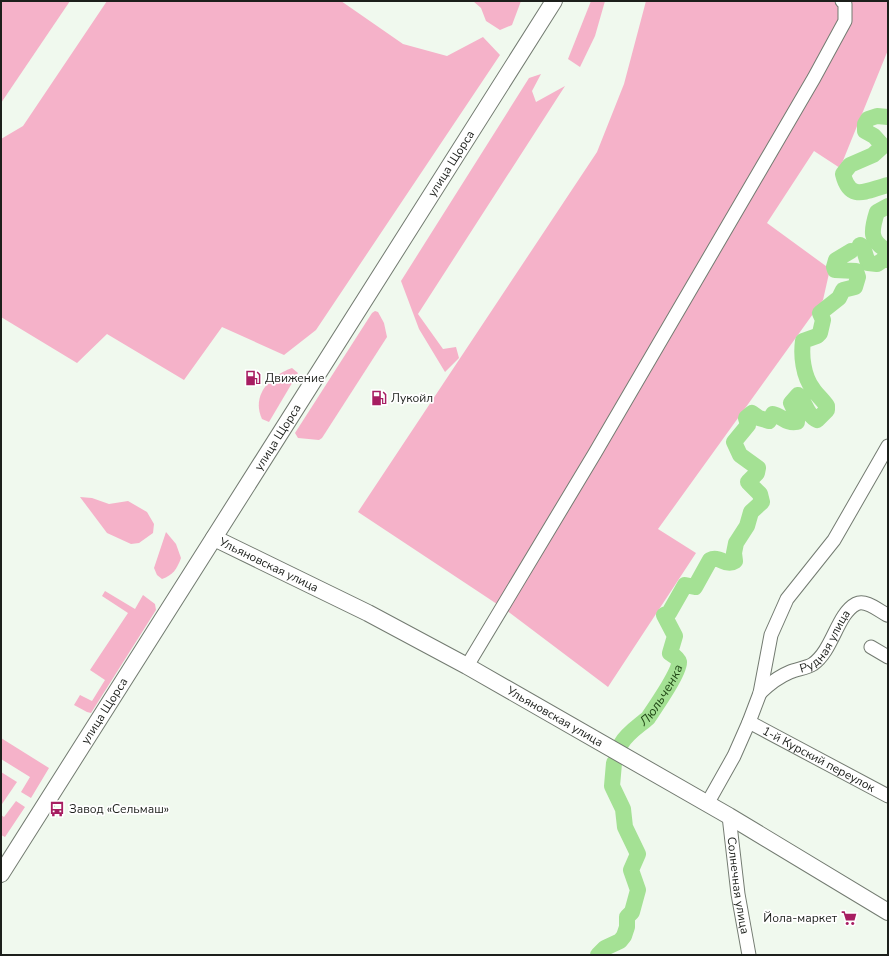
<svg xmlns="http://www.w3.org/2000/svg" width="889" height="956" font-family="'Nunito Sans',sans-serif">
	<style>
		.green { fill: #f5b2c9 }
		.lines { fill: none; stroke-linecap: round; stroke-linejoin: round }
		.river { stroke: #a4e194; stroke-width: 16 }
		.minor-casing { stroke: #737b71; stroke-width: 15 }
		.major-casing { stroke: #737b71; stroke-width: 18 }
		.minor { stroke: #fff; stroke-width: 13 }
		.major { stroke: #fff; stroke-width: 16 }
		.labels { text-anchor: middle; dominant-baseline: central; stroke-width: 3.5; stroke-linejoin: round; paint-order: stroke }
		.street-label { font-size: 12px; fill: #1c1f1b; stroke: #fff }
		.poi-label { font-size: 12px; fill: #1c1f1b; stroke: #fff; text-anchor: start }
		.water-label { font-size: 13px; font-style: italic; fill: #224917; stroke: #fff }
	</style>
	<rect width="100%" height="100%" fill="#f0f9ee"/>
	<g class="green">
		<path d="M 1,1 L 70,1 L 1,103 Z"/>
		<path d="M 107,1 L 341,1 L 403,44 L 447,56 L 483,37 L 500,55 L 316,330 L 284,355 L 222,327 L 184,380 L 107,334 L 77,363 L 1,317 L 1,139 L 23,126 Z"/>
		<path d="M 473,1 L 521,1 L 512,25 L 500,30 L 486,21 L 481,8 Z"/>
		<path d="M 591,1 L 605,1 L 595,36 L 580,67 L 568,59 Z"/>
		<path d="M 646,1 L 888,1 L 888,50 L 840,168 L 814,151 L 767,223 L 830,269 L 823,300 L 658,529 L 696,553 L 608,687 L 506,610 L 358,512 L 597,152 L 624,84 Z"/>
		<path d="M 541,74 L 532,91 L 536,102 L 565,86 L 418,314 L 443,349 L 456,347 L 459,358 L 445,372 L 419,329 L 401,281 L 529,78 Z"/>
		<path d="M 375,311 L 378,312 L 384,323 L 387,337 L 322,438 L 319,440 L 298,438 L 295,433 L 372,313 Z"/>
		<path d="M 292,368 L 298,373 L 269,422 L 262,419 C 251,395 270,376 292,368 Z"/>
		<path d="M 80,497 L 92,498 L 109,504 L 128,501 L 147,512 L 154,524 L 153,533 L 139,543 L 131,544 L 107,533 Z"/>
		<path d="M 166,532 L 176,544 L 181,558 C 177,569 173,575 162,579 L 157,575 L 154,568 Z"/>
		<path d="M 105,591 L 135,609 L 143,595 L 155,604 L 156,610 L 91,713 L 87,712 L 74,705 L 80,695 L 92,701 L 105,680 L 90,670 L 128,613 L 102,596 Z"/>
		<path d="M 1,738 L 49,768 L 31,798 L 21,792 L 30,777 L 1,759 Z"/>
		<path d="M 1,772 L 17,782 L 2,804 L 1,803 Z"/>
		<path d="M 16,801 L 25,807 L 5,837 L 1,835 L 1,815 L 4,817 Z"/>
	</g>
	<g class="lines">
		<g class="river">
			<path d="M 888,117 L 877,116 L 868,119 L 865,124 L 865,131 L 874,136 L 883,146 L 873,155 L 850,165 L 843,174 C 850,203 867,190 888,185"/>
			<path d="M 888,206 L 877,212 C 871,231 869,241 888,251"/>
			<path d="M 860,245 L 863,247 L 868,263 L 877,264 L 883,260 L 888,260"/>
			<path id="s1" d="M 621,744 C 627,733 639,726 648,718 C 654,709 681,670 679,662 C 678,658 673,655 670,653 L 675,636 L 664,615 L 669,613 L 685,585 L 695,587 L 710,560 C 719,555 726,567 735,561 L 734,553 L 736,543 L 747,526 L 751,512 L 762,502 L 760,494 L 748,482 L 757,473 L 758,468 L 740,455 L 734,442 L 748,425 L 746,418 L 752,413 L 759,418 L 769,421 L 773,414 C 782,416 786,424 797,422 L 797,416 L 791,403 L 798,395 C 805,400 806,415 817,420 L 827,410 L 827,406 C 823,400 817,395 813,389 C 803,376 801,355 803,341 L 817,336 L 820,333 L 823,320 L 820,313 L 839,298 L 843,290 L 855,287 L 858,277 L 856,271 L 835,270 L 834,267 L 836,260 L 851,251"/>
			<path d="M 598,955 L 605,948 L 620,941 L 624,936 L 627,927 L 627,917 L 632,912 L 638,890 L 631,870 L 638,854 L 625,827 L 623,809 L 612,786 L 614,763"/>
		</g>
		<defs>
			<g id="minor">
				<path d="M 871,647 L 888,657"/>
				<path d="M 467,666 L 595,453 L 814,78 L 845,21 L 845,4 L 842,1"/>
				<path id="s2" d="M 760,693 C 769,684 778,677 790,672 C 797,669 807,668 813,664 C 833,650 837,614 856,604 C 866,599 879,611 887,615 L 888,614"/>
				<path id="s3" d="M 749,722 L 888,796"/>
				<path d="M 707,804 L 734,756 L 749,722 L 760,693 L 771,635 L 787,599 L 834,540 L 888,446"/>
				<path id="s4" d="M 729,816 L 738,894 L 749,955"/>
			</g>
			<g id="major">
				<path id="s5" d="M 214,538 L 368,613 L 467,666 L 729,816 L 888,912"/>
				<path id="s6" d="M 1,874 L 554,1"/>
			</g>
		</defs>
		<use href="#minor" class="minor-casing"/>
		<use href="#major" class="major-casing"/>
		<use href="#minor" class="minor"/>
		<use href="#major" class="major"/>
	</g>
	<defs>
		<symbol id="fuel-bare" viewBox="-9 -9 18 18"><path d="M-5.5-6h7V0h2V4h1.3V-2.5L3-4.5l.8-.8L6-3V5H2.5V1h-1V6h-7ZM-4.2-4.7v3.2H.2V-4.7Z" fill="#a71d61" stroke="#fff" stroke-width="2.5" paint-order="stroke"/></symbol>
		<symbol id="bus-bare" viewBox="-9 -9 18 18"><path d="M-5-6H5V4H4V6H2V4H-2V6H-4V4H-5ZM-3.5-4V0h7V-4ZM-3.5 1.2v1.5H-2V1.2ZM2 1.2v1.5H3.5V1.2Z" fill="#a71d61" stroke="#fff" stroke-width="2.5" paint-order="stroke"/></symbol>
		<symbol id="supermarket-bare" viewBox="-9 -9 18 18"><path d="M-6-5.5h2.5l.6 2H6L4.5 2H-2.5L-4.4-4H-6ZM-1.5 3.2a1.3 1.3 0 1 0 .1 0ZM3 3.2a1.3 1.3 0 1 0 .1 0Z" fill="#a71d61" stroke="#fff" stroke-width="2.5" paint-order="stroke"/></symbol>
	</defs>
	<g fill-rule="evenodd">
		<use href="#fuel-bare" x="242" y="367" width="22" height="22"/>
		<use href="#fuel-bare" x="368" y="387" width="22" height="22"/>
		<use href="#bus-bare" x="46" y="798" width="22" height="22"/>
		<use href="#supermarket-bare" x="838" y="907" width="22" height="22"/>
	</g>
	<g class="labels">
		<g class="street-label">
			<text stroke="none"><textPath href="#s6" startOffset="841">улица Щорса</textPath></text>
			<text stroke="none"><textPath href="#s6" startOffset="517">улица Щорса</textPath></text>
			<text stroke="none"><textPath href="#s5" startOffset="61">Ульяновская улица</textPath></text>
			<text stroke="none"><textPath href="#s2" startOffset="86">Рудная улица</textPath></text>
			<text stroke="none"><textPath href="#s6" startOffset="193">улица Щорса</textPath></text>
			<text stroke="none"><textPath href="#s5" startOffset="385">Ульяновская улица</textPath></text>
			<text stroke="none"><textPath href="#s3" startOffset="79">1-й Курский переулок</textPath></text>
			<text stroke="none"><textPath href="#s4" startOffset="70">Солнечная улица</textPath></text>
		</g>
		<g class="poi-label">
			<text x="265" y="378">Движение</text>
			<text x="391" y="398">Лукойл</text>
			<text x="69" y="809">Завод «Сельмаш»</text>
			<text x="837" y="918" text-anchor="end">Йола-маркет</text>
		</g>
		<g class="water-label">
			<text stroke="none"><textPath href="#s1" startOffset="64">Люльченка</textPath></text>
		</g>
	</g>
	<rect width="889" height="956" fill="none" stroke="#1c1f1b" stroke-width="4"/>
</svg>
